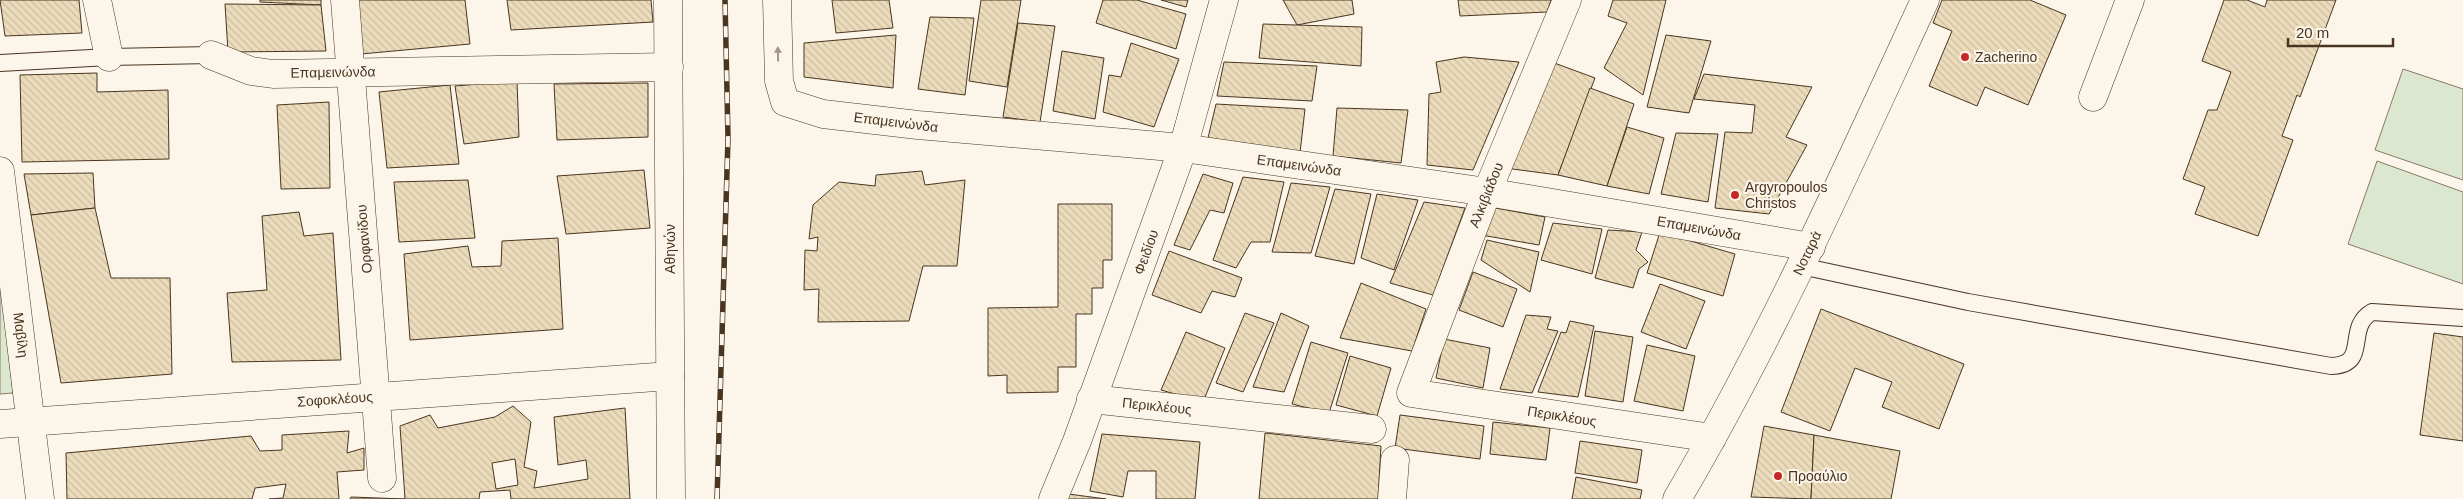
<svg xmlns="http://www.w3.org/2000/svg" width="2463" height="499" font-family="Arial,sans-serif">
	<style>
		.green { fill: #dce7d0; stroke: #887966 }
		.building { fill: url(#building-back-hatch); stroke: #4a3520; fill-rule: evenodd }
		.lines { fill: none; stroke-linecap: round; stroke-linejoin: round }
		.service-casing { stroke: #4a3520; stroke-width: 18 }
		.minor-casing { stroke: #4a3520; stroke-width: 29 }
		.secondary-casing { stroke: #4a3520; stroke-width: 29 }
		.service { stroke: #fbf6e9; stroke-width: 16 }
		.minor { stroke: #fbf6e9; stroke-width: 28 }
		.secondary { stroke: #fbf6e9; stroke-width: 28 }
		.rail-casing { stroke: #4a3520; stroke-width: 5.5 }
		.rail { stroke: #fbf6e9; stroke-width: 4; stroke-dasharray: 11; stroke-linecap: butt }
		.oneway { fill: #a29684 }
		.poi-dot { fill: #c62828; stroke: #fbf6e9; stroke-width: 2 }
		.labels { text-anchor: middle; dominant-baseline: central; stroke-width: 4; stroke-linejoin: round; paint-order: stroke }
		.poi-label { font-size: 14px; fill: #4a3520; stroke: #fbf6e9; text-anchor: start }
		.street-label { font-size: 14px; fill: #4a3520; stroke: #fbf6e9 }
	</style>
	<defs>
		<pattern id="building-back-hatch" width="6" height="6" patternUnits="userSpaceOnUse" patternTransform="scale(1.25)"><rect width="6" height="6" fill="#ecdcbc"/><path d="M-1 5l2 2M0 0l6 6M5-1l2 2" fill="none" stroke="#ccbda1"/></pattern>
	</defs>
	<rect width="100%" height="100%" fill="#fbf6e9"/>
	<g class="green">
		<path d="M 2403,69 L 2463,89 L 2463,180 L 2375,150 Z"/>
		<path d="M 2377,161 L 2463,192 L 2463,284 L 2348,244 Z"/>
		<path d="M 0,274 L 13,393 L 0,394 Z"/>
	</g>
	<g class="building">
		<path d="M 0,0 L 79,0 L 82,33 L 5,36 Z"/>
		<path d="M 260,0 L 321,0 L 321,5 L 260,2 Z"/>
		<path d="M 357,0 L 465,0 L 470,44 L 361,54 Z"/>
		<path d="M 507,0 L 651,0 L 653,22 L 511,30 Z"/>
		<path d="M 832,0 L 889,0 L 893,28 L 836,33 Z"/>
		<path d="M 981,0 L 1021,0 L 1007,87 L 969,81 Z"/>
		<path d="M 1103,0 L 1137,0 L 1186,14 L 1176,49 L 1096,23 Z"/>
		<path d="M 1161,0 L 1188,0 L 1186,7 Z"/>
		<path d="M 1283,0 L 1352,0 L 1354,14 L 1297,25 Z"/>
		<path d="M 1458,0 L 1551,0 L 1547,12 L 1460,16 Z"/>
		<path d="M 1613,0 L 1666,0 L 1643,95 L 1604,68 L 1627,23 L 1608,16 Z"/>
		<path d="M 1942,0 L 2030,0 L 2066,15 L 2028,105 L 1985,87 L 1977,106 L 1929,86 L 1952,31 L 1933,23 Z"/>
		<path d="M 2224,0 L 2247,0 L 2265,7 L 2267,0 L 2336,0 L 2300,97 L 2297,95 L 2282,136 L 2293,140 L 2258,236 L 2195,214 L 2205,187 L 2183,179 L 2208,110 L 2217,110 L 2231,72 L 2202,61 Z"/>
		<path d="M 225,4 L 321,5 L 326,51 L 228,52 Z"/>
		<path d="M 930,17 L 974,18 L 965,95 L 918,89 Z"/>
		<path d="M 1018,23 L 1055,26 L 1040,122 L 1003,117 Z"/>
		<path d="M 1263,24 L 1362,27 L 1361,66 L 1259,58 Z"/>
		<path d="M 896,35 L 893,88 L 804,77 L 804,43 Z"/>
		<path d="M 1666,35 L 1711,41 L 1689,113 L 1647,107 Z"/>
		<path d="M 1131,43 L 1179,59 L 1154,127 L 1103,112 L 1109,75 L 1121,77 Z"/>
		<path d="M 1062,51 L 1104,58 L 1095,119 L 1053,111 Z"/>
		<path d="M 1464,57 L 1519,62 L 1473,170 L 1427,165 L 1429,94 L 1441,92 L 1436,62 Z"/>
		<path d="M 1549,61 L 1595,78 L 1558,175 L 1505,168 Z"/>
		<path d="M 1224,62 L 1317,66 L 1312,101 L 1217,96 Z"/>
		<path d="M 97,73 L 97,92 L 168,90 L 169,159 L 22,162 L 20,75 Z"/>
		<path d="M 1704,74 L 1812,87 L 1786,137 L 1807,145 L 1769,214 L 1715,208 L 1725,132 L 1752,133 L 1755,105 L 1694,99 Z"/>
		<path d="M 517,81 L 519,137 L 464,144 L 455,86 Z"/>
		<path d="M 648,83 L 648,137 L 557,140 L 554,84 Z"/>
		<path d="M 450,85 L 459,164 L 387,168 L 379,92 Z"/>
		<path d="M 1590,88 L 1634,104 L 1607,186 L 1558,175 Z"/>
		<path d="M 329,102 L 330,188 L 281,189 L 277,105 Z"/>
		<path d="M 1216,104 L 1305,109 L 1300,153 L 1208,138 Z"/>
		<path d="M 1337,108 L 1408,110 L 1401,163 L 1333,156 Z"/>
		<path d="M 1627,127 L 1664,138 L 1649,194 L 1607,186 Z"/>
		<path d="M 1676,133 L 1718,134 L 1708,202 L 1661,194 Z"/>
		<path d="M 644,170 L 650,228 L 566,234 L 557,176 Z"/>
		<path d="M 922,171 L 925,185 L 965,180 L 957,266 L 923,266 L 909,321 L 818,322 L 819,289 L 804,290 L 805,250 L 817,251 L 818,237 L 809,239 L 813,205 L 839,182 L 875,186 L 876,175 Z"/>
		<path d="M 93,173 L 95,208 L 31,215 L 24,174 Z"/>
		<path d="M 1203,174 L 1233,183 L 1224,213 L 1210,210 L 1190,250 L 1174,245 Z"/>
		<path d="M 1243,177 L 1284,182 L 1270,242 L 1251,242 L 1236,268 L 1213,260 Z"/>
		<path d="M 468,180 L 475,238 L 399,242 L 394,182 Z"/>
		<path d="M 1291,183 L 1330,187 L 1311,253 L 1272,252 Z"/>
		<path d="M 1335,189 L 1371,194 L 1354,264 L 1315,256 Z"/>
		<path d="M 1377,194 L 1418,200 L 1394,270 L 1361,258 Z"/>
		<path d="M 1424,202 L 1465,208 L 1433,295 L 1390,283 Z"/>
		<path d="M 1058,204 L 1112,204 L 1112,260 L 1103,260 L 1103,288 L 1092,288 L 1092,314 L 1076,314 L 1076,367 L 1058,367 L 1058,392 L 1007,393 L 1007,375 L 988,376 L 988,308 L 1058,307 Z"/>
		<path d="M 1490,207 L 1545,217 L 1539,245 L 1481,235 Z"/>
		<path d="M 95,208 L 111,278 L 170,278 L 172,374 L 61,383 L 31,215 Z"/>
		<path d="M 299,212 L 304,236 L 333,233 L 341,360 L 232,362 L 227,293 L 267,290 L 262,216 Z"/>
		<path d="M 1553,223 L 1602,229 L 1592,274 L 1541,260 Z"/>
		<path d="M 1608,230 L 1642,232 L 1636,250 L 1648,262 L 1639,269 L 1633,288 L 1595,278 Z"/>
		<path d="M 1660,232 L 1735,254 L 1723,296 L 1647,273 Z"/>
		<path d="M 558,238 L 563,329 L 410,340 L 404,254 L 468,246 L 472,267 L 501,266 L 502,241 Z"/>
		<path d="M 1487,240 L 1539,252 L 1530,292 L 1481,260 Z"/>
		<path d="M 1169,251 L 1242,278 L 1235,297 L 1212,291 L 1201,313 L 1152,295 Z"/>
		<path d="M 1473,272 L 1517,289 L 1503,327 L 1459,310 Z"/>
		<path d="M 1361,283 L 1426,309 L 1412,351 L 1340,338 Z"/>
		<path d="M 1660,284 L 1705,301 L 1686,349 L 1641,332 Z"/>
		<path d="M 1821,309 L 1964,364 L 1939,429 L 1882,407 L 1892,382 L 1855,368 L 1830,431 L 1781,412 Z"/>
		<path d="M 1245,313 L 1274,323 L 1243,392 L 1216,383 Z"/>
		<path d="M 1281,313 L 1309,326 L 1284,392 L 1253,387 Z"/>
		<path d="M 1526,315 L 1551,317 L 1547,329 L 1558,331 L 1532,393 L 1500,389 Z"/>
		<path d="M 1570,321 L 1594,326 L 1578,397 L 1538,392 L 1561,332 L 1566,333 Z"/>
		<path d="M 1595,331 L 1633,337 L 1623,402 L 1585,396 Z"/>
		<path d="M 1186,332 L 1225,348 L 1203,402 L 1161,390 Z"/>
		<path d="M 2434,333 L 2463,337 L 2463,441 L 2420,435 Z"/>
		<path d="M 1444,339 L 1490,348 L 1483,388 L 1436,378 Z"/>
		<path d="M 1311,342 L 1348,353 L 1329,413 L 1292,404 Z"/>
		<path d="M 1647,345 L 1695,356 L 1683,411 L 1634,401 Z"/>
		<path d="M 1350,356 L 1391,368 L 1377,416 L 1336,405 Z"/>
		<path d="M 513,406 L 531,422 L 524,467 L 537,471 L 534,488 L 588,479 L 586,460 L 558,465 L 554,417 L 625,408 L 630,499 L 511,499 L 510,490 L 480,492 L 479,499 L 350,499 L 351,497 L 405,499 L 400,426 L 430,415 L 438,428 L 495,417 ZM 515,459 L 518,485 L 496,489 L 492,463 Z"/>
		<path d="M 1400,415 L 1484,426 L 1480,459 L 1395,448 Z"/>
		<path d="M 1493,422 L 1550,428 L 1546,460 L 1490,454 Z"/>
		<path d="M 1764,426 L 1814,435 L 1811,499 L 1751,497 Z"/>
		<path d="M 349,431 L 347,453 L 364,448 L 364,470 L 337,472 L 339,499 L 269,499 L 283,498 L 286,484 L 255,488 L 252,499 L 67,499 L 66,453 L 251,436 L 260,451 L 282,450 L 282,435 Z"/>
		<path d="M 1265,433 L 1381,446 L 1378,499 L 1259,499 Z"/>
		<path d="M 1102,434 L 1200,442 L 1195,499 L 1156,499 L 1156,471 L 1128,471 L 1123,497 L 1090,491 Z"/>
		<path d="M 1814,435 L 1900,451 L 1891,499 L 1811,499 Z"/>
		<path d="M 1580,441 L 1642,450 L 1637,483 L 1575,473 Z"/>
		<path d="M 1576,477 L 1642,490 L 1640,499 L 1572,499 Z"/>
		<path d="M 1061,493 L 1106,499 L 1060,499 Z"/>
	</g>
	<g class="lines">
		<defs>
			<g id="service">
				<path d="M 0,63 L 109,57 L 211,55"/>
				<path d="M 1801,266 L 1968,302 L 2331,366 C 2371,365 2344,328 2372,312 L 2463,318"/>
			</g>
			<g id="minor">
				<path d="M 97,0 L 109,57"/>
				<path d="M 345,0 L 382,478"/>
				<path d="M 668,0 L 671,499"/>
				<path d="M 777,0 L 779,81 L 785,102 L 823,114 L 918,125 L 1183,148 L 1487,192 L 1811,247"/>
				<path d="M 1567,0 L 1487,192 L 1411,393 L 1712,438"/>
				<path d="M 211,55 L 251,71 L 273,74 L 669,67"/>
				<path d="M 2093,97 L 2130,0"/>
				<path d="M 0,171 L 40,499"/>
				<path d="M 1091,399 L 1372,429"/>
				<path d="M 0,424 L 670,376"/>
				<path d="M 1053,499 L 1077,441 L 1183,148 L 1224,0"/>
				<path d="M 1392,499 L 1395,460"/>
			</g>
			<path id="secondary" d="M 1677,499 C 1771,339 1847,169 1925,0"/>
		</defs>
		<use href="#service" class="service-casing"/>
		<use href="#minor" class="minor-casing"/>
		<use href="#secondary" class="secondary-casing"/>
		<use href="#service" class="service"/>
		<use href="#minor" class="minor"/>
		<use href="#secondary" class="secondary"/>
		<defs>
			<path id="rail" d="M 717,499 L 728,138 L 725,0"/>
		</defs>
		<use href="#rail" class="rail-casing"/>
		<use href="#rail" class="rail"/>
	</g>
	<defs><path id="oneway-solid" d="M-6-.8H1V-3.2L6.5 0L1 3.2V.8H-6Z" transform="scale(1.25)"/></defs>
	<use class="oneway" href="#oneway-solid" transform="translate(778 54) rotate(-91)"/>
	<g class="poi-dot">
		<circle cx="1965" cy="57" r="5"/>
		<circle cx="1735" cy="195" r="5"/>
		<circle cx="1778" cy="476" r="5"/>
	</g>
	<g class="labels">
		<g class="poi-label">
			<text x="1975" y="57">Zacherino</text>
			<text x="1745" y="187">Argyropoulos<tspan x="1745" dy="16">Christos</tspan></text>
			<text x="1788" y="476">Προαύλιο</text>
		</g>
		<g class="street-label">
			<text transform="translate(333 72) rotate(-1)">Επαμεινώνδα</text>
			<text transform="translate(896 122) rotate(7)">Επαμεινώνδα</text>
			<text transform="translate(1299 165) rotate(8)">Επαμεινώνδα</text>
			<text transform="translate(1486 195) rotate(-68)">Αλκιβιάδου</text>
			<text transform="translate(1699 228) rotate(10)">Επαμεινώνδα</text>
			<text transform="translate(364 239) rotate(-95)">Ορφανίδου</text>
			<text transform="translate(670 249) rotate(-90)">Αθηνών</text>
			<text transform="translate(1146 252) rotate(-70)">Φειδίου</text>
			<text transform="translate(1807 253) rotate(-64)">Νοταρά</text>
			<text transform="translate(21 335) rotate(83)">Μαβίλη</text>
			<text transform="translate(335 399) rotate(-4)">Σοφοκλέους</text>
			<text transform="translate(1157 406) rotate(6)">Περικλέους</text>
			<text transform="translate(1562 416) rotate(9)">Περικλέους</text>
		</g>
	</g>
	<path d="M2288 38v8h105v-8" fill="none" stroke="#4a3520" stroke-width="2.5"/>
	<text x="2296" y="38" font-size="15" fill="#4a3520" stroke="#fbf6e9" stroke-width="4" paint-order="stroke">20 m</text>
</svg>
